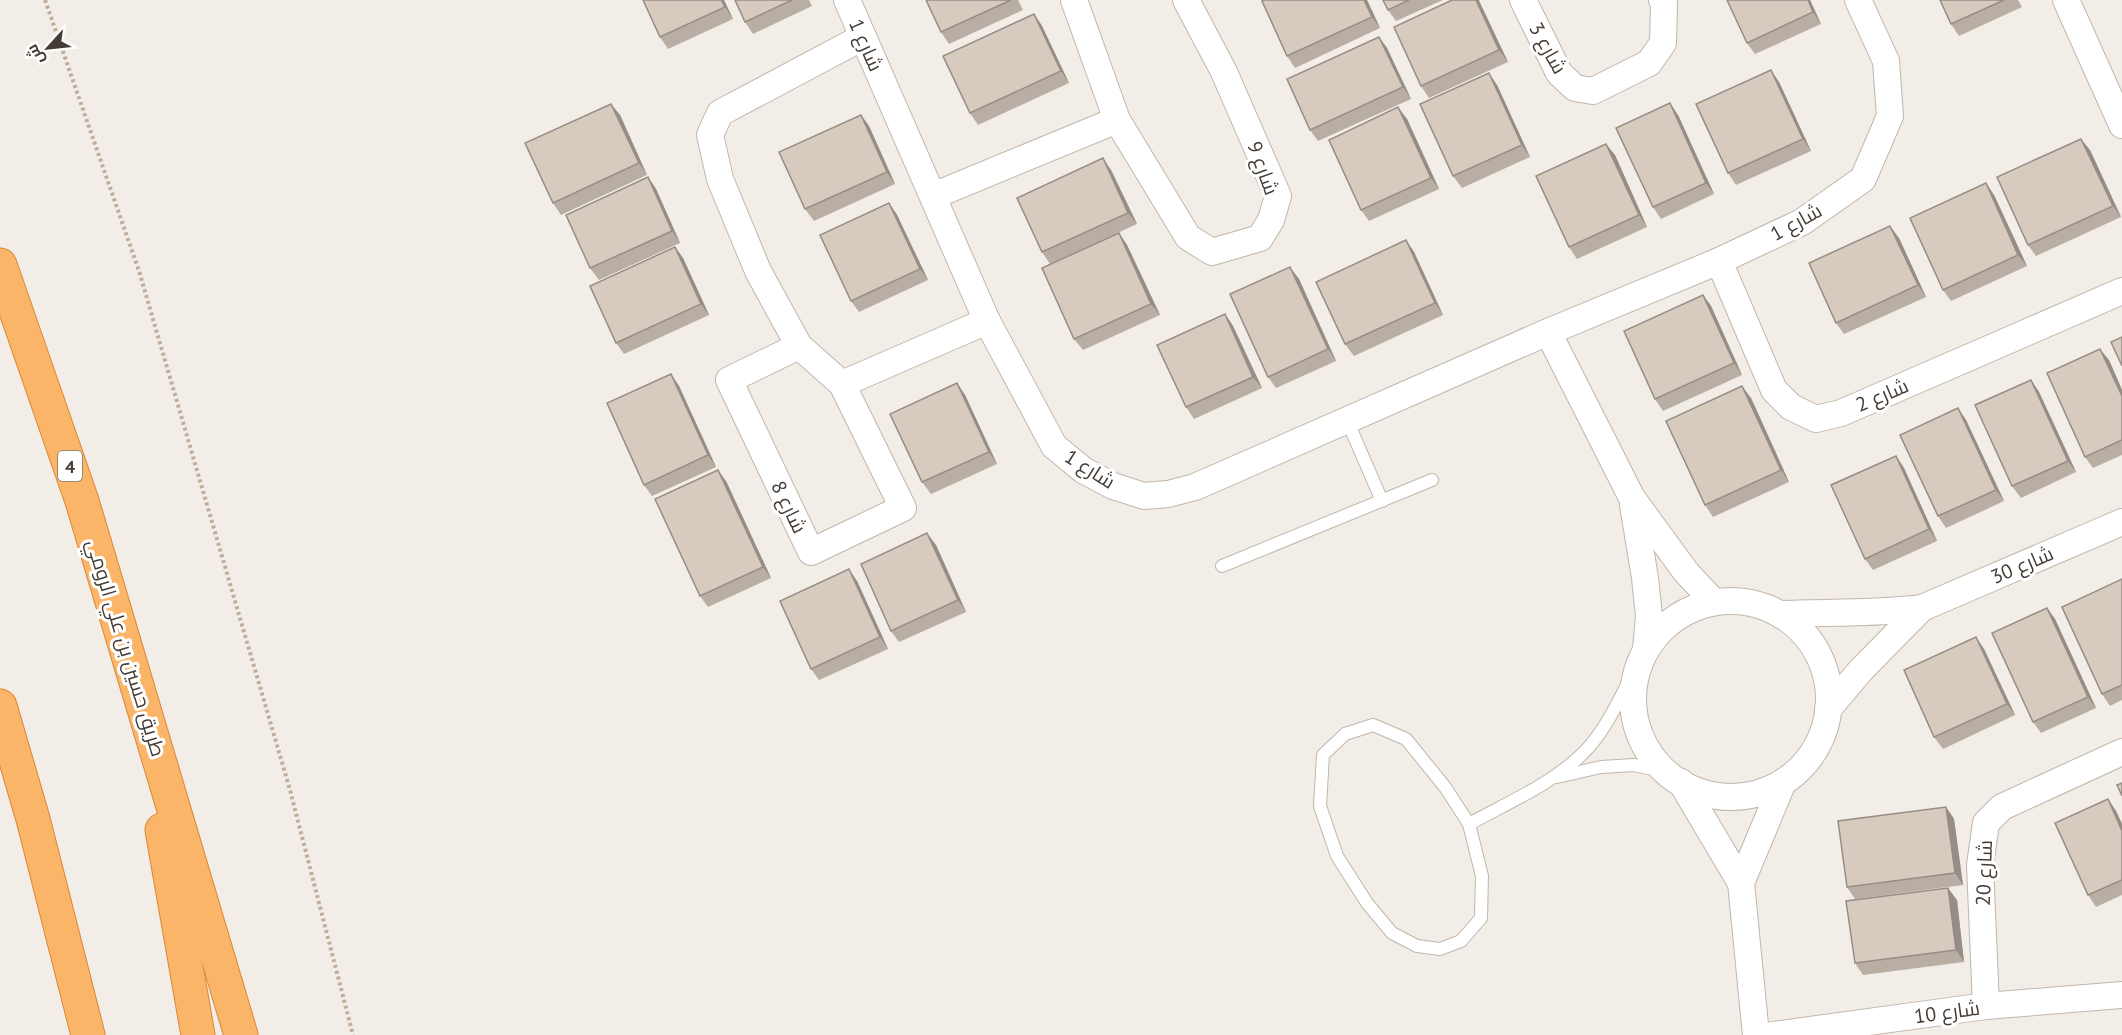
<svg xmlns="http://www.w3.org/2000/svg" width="2122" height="1035" font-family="'PT Sans',Cairo,sans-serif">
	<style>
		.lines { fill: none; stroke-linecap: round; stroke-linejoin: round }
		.lane-casing { stroke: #c1b6ac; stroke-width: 14 }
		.street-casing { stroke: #c1b6ac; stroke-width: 28 }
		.highway-casing { stroke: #d98739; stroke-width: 35 }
		.path { stroke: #bfad9a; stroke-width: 4; stroke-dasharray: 3 3; stroke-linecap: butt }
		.lane { stroke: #fff; stroke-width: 12 }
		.street { stroke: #fff; stroke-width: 26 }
		.highway { stroke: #fab569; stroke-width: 33 }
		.wall { fill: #b9aea3 }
		.shaded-wall { fill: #968d85 }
		.building { fill: #d7cabe; stroke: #968d85; stroke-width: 1.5 }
		.labels { text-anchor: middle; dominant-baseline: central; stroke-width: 6; stroke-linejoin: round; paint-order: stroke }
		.shield { fill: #fff; stroke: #7d7772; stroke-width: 1.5 }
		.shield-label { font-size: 18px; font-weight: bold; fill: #453d35 }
		.street-label { font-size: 20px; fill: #453d35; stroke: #fff }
	</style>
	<rect width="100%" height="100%" fill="#f2ede6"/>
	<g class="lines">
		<defs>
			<g id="lane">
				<path d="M 1347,420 L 1382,501"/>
				<path d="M 1222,566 L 1432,480"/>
				<path d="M 1373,725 L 1406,739 L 1445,787 L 1469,824 L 1482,876 L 1481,918 L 1461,941 L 1440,949 L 1417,946 L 1392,933 L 1367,903 L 1337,856 L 1320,806 L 1323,755 L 1345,734 Z"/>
				<path d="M 1557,777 L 1601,767 L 1634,765 L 1663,771"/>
				<path d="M 1469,824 C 1511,801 1557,782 1589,747 C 1610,723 1623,691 1638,664"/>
			</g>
			<g id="street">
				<path d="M 847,0 L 987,321 L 1054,446 L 1083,470 L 1113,486 L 1144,496 L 1168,494 L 1195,487 L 1548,332 L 1719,261 L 1802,222 L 1863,179 L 1890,116 L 1886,61 L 1858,0"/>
				<path d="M 1074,0 L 1117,120 L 1188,237 L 1212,252 L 1260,238 L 1271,220 L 1278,196 L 1224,72 L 1186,0"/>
				<path d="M 1523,0 L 1559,73 L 1575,88 L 1593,91 L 1649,63 L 1663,43 L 1664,4 L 1662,0"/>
				<path d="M 2066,0 L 2122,125"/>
				<path d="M 863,37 L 720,113 L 710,135 L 720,179 L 758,271 L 799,346 L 842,384 L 987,321"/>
				<path d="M 933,196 L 1117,120"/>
				<path d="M 1719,261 L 1774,390 L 1791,407 L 1816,419 L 1841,413 L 2122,291"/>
				<path d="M 1548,332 L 1632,498 L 1686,572 L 1714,602"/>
				<path d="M 799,346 L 729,380 L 811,552 L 903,508 L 842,384"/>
				<path d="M 1633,505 L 1645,578 L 1649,616 L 1646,650"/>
				<circle cx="1731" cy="699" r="98"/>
				<path d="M 1779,614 C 1827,612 1875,614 1922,608 L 2122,522"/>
				<path d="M 1828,709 L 1861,670 L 1922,608"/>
				<path d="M 1681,782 L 1741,883 L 1756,1035"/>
				<path d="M 1741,883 L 1783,782"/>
				<path d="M 1986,1006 L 1980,865 L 1986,823 L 2002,807 L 2122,752"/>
				<path d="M 1773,1035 L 1986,1006 L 2122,995"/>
			</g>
			<g id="highway">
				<path d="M 0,265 L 82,501 L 241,1035"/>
				<path d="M 0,706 L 33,819 L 88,1035"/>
				<path d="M 162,830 L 198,1035"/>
			</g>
		</defs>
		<use href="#lane" class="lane-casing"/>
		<use href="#street" class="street-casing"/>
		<use href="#highway" class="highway-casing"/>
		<path class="path" d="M 45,0 L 139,271 L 290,790 L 353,1035"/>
		<use href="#lane" class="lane"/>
		<use href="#street" class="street"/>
		<use href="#highway" class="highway"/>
	</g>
	<g class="wall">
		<path d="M 643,0 L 724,0 L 733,19 L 668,49 L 660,37 Z"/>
		<path d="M 735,0 L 809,0 L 812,6 L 753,34 L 745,22 Z"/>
		<path d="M 926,0 L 1018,0 L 1023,10 L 949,44 L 941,32 Z"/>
		<path d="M 1367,0 L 1380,28 L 1295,68 L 1287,56 Z"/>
		<path d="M 1383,0 L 1443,0 L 1396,21 L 1388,10 Z"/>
		<path d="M 1810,0 L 1821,24 L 1755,54 L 1747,43 Z"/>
		<path d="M 1940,0 L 2018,0 L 2022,7 L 1959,36 L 1951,24 Z"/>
		<path d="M 1480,3 L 1508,62 L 1429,98 L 1421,86 Z"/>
		<path d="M 1034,14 L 1042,26 L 1069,83 L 978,125 L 970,113 Z"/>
		<path d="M 1379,37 L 1387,48 L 1411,99 L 1318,141 L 1310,130 Z"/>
		<path d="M 1779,82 L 1811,151 L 1736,185 L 1728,173 Z"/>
		<path d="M 1497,85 L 1530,157 L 1462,188 L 1453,176 Z"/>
		<path d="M 620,115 L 647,175 L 561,215 L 553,203 Z"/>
		<path d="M 861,115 L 869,126 L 895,184 L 814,221 L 805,209 Z"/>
		<path d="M 1678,115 L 1714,194 L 1661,219 L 1653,207 Z"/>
		<path d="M 1407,119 L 1439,189 L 1369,221 L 1361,210 Z"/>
		<path d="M 2090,150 L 2121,217 L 2036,256 L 2028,245 Z"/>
		<path d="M 1615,155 L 1647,227 L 1577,259 L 1569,247 Z"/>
		<path d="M 1111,170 L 1137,224 L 1050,264 L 1042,252 Z"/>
		<path d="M 648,177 L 656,189 L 680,243 L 599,280 L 590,268 Z"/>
		<path d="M 1994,195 L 2027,266 L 1951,301 L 1943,290 Z"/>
		<path d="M 889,203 L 897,215 L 928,280 L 859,312 L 851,301 Z"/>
		<path d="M 1119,233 L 1127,245 L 1160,315 L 1083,350 L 1074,339 Z"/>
		<path d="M 1899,238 L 1926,297 L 1844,334 L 1836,323 Z"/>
		<path d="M 1406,240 L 1414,252 L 1443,315 L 1354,356 L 1345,344 Z"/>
		<path d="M 675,247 L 683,258 L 709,315 L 624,354 L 616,343 Z"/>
		<path d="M 1299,279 L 1336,361 L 1276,388 L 1268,377 Z"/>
		<path d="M 1703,295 L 1711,306 L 1742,375 L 1663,411 L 1655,399 Z"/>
		<path d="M 1225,314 L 1233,326 L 1262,388 L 1194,419 L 1186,407 Z"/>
		<path d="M 2109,360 L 2122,390 L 2122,455 L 2093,468 L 2085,457 Z"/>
		<path d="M 671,374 L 679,386 L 716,467 L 652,496 L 644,485 Z"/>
		<path d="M 2031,380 L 2039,392 L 2076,472 L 2021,498 L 2012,486 Z"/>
		<path d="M 957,383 L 965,395 L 997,464 L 931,494 L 922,482 Z"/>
		<path d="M 1751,398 L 1789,482 L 1713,517 L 1705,505 Z"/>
		<path d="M 1958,408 L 1966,420 L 2004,501 L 1946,528 L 1938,516 Z"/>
		<path d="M 1896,456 L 1904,468 L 1937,541 L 1873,570 L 1865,559 Z"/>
		<path d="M 726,481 L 771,578 L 708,607 L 700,596 Z"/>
		<path d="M 936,545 L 966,612 L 899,642 L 891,631 Z"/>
		<path d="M 2122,579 L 2122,700 L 2110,706 L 2102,694 Z"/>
		<path d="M 857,581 L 888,649 L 819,680 L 811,669 Z"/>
		<path d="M 2047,608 L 2055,619 L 2096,708 L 2041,733 L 2033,722 Z"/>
		<path d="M 1984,649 L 2015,715 L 1943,749 L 1934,737 Z"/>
		<path d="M 2108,799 L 2116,811 L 2122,824 L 2122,895 L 2096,907 L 2088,895 Z"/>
		<path d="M 1946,807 L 1954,819 L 1963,885 L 1855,899 L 1847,887 Z"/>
		<path d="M 1957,900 L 1964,962 L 1863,975 L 1855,963 Z"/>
	</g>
	<g class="shaded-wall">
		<path d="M 721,0 L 724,0 L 733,19 L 725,7 Z"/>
		<path d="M 1364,0 L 1367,0 L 1380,28 L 1372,17 Z"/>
		<path d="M 1476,0 L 1479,0 L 1480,3 L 1508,62 L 1499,50 Z"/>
		<path d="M 1808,0 L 1810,0 L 1821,24 L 1813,12 Z"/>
		<path d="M 1034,14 L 1042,26 L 1069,83 L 1061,71 Z"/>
		<path d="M 1379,37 L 1387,48 L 1411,99 L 1403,87 Z"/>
		<path d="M 1771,70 L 1779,82 L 1811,151 L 1803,139 Z"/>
		<path d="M 1489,73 L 1497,85 L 1530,157 L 1522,145 Z"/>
		<path d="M 1670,103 L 1678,115 L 1714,194 L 1706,183 Z"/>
		<path d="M 611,104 L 620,115 L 647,175 L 639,163 Z"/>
		<path d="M 1398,107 L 1407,119 L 1439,189 L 1431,178 Z"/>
		<path d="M 861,115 L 869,126 L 895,184 L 887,172 Z"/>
		<path d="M 2081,139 L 2090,150 L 2121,217 L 2113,206 Z"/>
		<path d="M 1606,144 L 1615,155 L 1647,227 L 1639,215 Z"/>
		<path d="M 1103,158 L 1111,170 L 1137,224 L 1128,213 Z"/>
		<path d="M 648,177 L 656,189 L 680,243 L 672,231 Z"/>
		<path d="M 1986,183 L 1994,195 L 2027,266 L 2018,255 Z"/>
		<path d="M 889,203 L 897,215 L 928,280 L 920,269 Z"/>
		<path d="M 1890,226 L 1899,238 L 1926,297 L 1918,285 Z"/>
		<path d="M 1119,233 L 1127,245 L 1160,315 L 1151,304 Z"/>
		<path d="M 1406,240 L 1414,252 L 1443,315 L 1435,303 Z"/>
		<path d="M 675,247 L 683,258 L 709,315 L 701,304 Z"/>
		<path d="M 1290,267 L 1299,279 L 1336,361 L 1328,349 Z"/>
		<path d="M 1703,295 L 1711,306 L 1742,375 L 1734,363 Z"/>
		<path d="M 1225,314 L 1233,326 L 1262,388 L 1253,377 Z"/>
		<path d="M 2100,349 L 2109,360 L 2122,390 L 2122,396 Z"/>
		<path d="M 671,374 L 679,386 L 716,467 L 708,455 Z"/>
		<path d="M 2031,380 L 2039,392 L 2076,472 L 2068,461 Z"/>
		<path d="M 957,383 L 965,395 L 997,464 L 989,452 Z"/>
		<path d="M 1742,386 L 1751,398 L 1789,482 L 1781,470 Z"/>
		<path d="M 1958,408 L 1966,420 L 2004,501 L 1996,490 Z"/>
		<path d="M 1896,456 L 1904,468 L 1937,541 L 1929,529 Z"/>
		<path d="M 718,470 L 726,481 L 771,578 L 763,567 Z"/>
		<path d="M 927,533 L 936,545 L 966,612 L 958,600 Z"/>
		<path d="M 849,569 L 857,581 L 888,649 L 880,637 Z"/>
		<path d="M 2047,608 L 2055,619 L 2096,708 L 2088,697 Z"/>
		<path d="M 1976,637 L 1984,649 L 2015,715 L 2007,704 Z"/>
		<path d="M 2108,799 L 2116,811 L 2122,824 L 2122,831 Z"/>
		<path d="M 1946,807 L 1954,819 L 1963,885 L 1955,873 Z"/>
		<path d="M 1948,888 L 1957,900 L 1964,962 L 1956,950 Z"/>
	</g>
	<g class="building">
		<path d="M 643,0 L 721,0 L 725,7 L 660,37 Z"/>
		<path d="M 735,0 L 792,0 L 745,22 Z"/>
		<path d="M 926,0 L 1011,0 L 941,32 Z"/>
		<path d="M 1264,0 L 1364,0 L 1372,17 L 1287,56 L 1262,1 Z"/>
		<path d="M 1383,0 L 1409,0 L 1388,10 Z"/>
		<path d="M 1452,0 L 1476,0 L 1499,50 L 1421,86 L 1394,27 Z"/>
		<path d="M 1727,0 L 1808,0 L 1813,12 L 1747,43 Z"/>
		<path d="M 1940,0 L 2004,0 L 1951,24 Z"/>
		<path d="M 1034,14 L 1061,71 L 970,113 L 943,56 Z"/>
		<path d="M 1379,37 L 1403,87 L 1310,130 L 1287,79 Z"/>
		<path d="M 1771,70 L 1803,139 L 1728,173 L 1696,104 Z"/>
		<path d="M 1489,73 L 1522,145 L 1453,176 L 1420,104 Z"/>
		<path d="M 1670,103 L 1706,183 L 1653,207 L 1616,128 Z"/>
		<path d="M 611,104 L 639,163 L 553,203 L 525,143 Z"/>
		<path d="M 1398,107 L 1431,178 L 1361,210 L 1329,140 Z"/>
		<path d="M 861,115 L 887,172 L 805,209 L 779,152 Z"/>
		<path d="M 2081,139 L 2113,206 L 2028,245 L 1997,177 Z"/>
		<path d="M 1606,144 L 1639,215 L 1569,247 L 1536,176 Z"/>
		<path d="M 1103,158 L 1128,213 L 1042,252 L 1017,198 Z"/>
		<path d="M 648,177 L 672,231 L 590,268 L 566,215 Z"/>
		<path d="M 1986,183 L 2018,255 L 1943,290 L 1910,218 Z"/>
		<path d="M 889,203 L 920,269 L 851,301 L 820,235 Z"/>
		<path d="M 1890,226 L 1918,285 L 1836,323 L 1809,263 Z"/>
		<path d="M 1119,233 L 1151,304 L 1074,339 L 1042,268 Z"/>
		<path d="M 1406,240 L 1435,303 L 1345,344 L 1316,282 Z"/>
		<path d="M 675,247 L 701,304 L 616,343 L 590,286 Z"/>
		<path d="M 1290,267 L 1328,349 L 1268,377 L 1230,294 Z"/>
		<path d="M 1703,295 L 1734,363 L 1655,399 L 1624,331 Z"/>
		<path d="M 1225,314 L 1253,377 L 1186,407 L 1157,345 Z"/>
		<path d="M 2122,337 L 2122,366 L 2111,342 Z"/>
		<path d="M 2100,349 L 2122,396 L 2122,440 L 2085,457 L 2047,373 Z"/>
		<path d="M 671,374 L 708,455 L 644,485 L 607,403 Z"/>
		<path d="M 2031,380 L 2068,461 L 2012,486 L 1975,405 Z"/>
		<path d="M 957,383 L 989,452 L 922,482 L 890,414 Z"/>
		<path d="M 1742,386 L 1781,470 L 1705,505 L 1666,421 Z"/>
		<path d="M 1958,408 L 1996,490 L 1938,516 L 1900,435 Z"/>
		<path d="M 1896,456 L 1929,529 L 1865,559 L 1831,485 Z"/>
		<path d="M 718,470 L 763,567 L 700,596 L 655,499 Z"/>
		<path d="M 927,533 L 958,600 L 891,631 L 861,564 Z"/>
		<path d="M 849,569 L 880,637 L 811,669 L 780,601 Z"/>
		<path d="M 2122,579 L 2122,685 L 2102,694 L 2062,607 Z"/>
		<path d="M 2047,608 L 2088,697 L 2033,722 L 1992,633 Z"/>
		<path d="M 1976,637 L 2007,704 L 1934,737 L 1904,670 Z"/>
		<path d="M 2122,783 L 2122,796 L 2117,785 Z"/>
		<path d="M 2108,799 L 2122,831 L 2122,880 L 2088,895 L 2055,823 Z"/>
		<path d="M 1946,807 L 1955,873 L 1847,887 L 1838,821 Z"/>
		<path d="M 1948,888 L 1956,950 L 1855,963 L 1846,901 Z"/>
	</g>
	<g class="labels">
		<rect class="shield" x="58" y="451" width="24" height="30" rx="4.5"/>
		<g class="shield-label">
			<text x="70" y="466">4</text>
		</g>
		<g class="street-label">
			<text transform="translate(866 45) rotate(66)">شارع 1</text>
			<text transform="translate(1548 48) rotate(61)">شارع 3</text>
			<text transform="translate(1263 168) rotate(70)">شارع 9</text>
			<text transform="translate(1796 222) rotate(-29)">شارع 1</text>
			<text transform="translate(1882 395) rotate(-23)">شارع 2</text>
			<text transform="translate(1090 469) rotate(32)">شارع 1</text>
			<text transform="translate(789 507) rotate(64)">شارع 8</text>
			<text transform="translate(2022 565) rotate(-23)">شارع 30</text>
			<text transform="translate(126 648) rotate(73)">طريق حسين بن علي الرومي</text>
			<text transform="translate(1984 873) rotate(-88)">شارع 20</text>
			<text transform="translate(1947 1012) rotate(-8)">شارع 10</text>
		</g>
	</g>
	<g transform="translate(48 48) rotate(243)" stroke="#ffffff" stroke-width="4.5" paint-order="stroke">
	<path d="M0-4.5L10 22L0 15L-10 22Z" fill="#453d35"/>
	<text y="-9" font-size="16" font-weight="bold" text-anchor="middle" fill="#453d35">ش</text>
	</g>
</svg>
